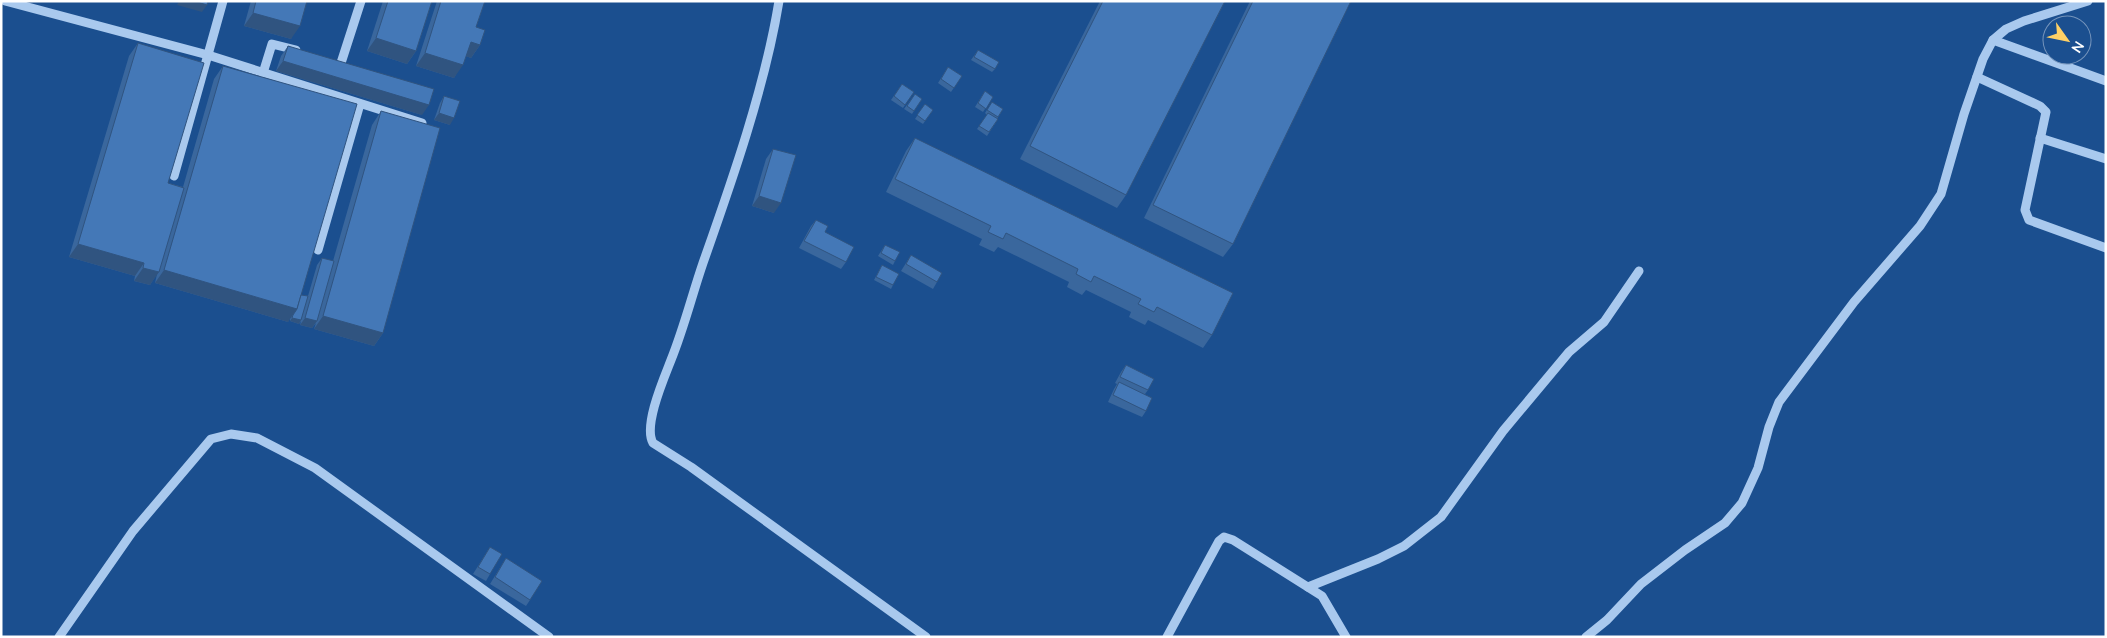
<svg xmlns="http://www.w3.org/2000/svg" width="2107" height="638" font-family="'Nunito Sans',sans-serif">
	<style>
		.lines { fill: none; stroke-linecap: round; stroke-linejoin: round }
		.minor { stroke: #a9c9ee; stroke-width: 9 }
		.wall { fill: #3a679d }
		.shaded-wall { fill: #305480 }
		.building { fill: #4478b7; stroke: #305480 }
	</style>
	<rect width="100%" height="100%" fill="#1b4f8f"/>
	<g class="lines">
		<g class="minor">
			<path d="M 5,1 L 208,55 L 422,123"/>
			<path d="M 779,1 C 765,87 732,181 703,263 C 692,295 684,328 671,360 C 664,378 643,426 653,443 L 691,467 L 926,637"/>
			<path d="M 1993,40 L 2106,81"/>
			<path d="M 341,63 L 361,1"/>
			<path d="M 263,73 L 272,44 L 296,50"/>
			<path d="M 1977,77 L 2040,106 L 2046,112 L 2025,210 L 2029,220 L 2106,248"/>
			<path d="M 2040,138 L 2106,159"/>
			<path d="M 174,176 L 223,1"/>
			<path d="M 318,250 L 360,104"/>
			<path d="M 1308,587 L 1378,559 L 1404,546 L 1441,517 L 1503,431 L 1569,352 L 1604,322 L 1639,271"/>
			<path d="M 59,637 L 133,531 L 211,439 L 231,434 L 257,438 L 315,468 L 549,637"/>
			<path d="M 1167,637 L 1219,541 L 1224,537 L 1233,540 L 1322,596 L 1346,637"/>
			<path d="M 1586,637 L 1607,620 L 1641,584 L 1685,550 L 1725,523 L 1742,503 L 1758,468 L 1769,427 L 1779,402 L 1854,302 L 1920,226 L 1941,194 L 1964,114 L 1983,59 L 1993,40 L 2006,29 L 2024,21 L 2088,1"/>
		</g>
	</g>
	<g class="wall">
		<path d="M 251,1 L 307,1 L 291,39 L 244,26 Z"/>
		<path d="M 383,1 L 432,1 L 416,51 L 407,64 L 367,51 Z"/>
		<path d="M 437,1 L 485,1 L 476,27 L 480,45 L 471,58 L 466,56 L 454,78 L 416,66 Z"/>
		<path d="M 1100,1 L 1225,1 L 1126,195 L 1117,208 L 1020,159 Z"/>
		<path d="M 1250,1 L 1351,1 L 1233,244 L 1223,257 L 1144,218 Z"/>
		<path d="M 138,43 L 168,183 L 183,187 L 214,79 L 223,66 L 301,295 L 308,296 L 317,265 L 322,258 L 333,261 L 372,125 L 381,111 L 383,333 L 374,346 L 314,329 L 316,323 L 312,328 L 300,325 L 301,321 L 299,324 L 290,321 L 290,318 L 288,322 L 155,283 L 157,274 L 150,285 L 134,281 L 135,276 L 69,257 L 129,56 Z"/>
		<path d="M 288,46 L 422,115 L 276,71 L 281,56 Z"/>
		<path d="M 978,50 L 995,69 L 992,72 L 971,60 Z"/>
		<path d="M 948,67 L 962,76 L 951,92 L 938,83 Z"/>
		<path d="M 902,84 L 914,92 L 903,108 L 891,100 Z"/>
		<path d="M 985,91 L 993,97 L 983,112 L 975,107 Z"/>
		<path d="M 915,94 L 922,99 L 912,114 L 904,109 Z"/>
		<path d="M 444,96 L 450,125 L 434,120 L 440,103 Z"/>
		<path d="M 992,102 L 1003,109 L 997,119 L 998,119 L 987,136 L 977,129 L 987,115 L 985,113 Z"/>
		<path d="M 925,104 L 933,110 L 923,124 L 915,119 Z"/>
		<path d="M 915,138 L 1212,335 L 1203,348 L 1148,320 L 1145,325 L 1129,317 L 1131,312 L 1086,290 L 1082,295 L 1067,287 L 1069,282 L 998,247 L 994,252 L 979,245 L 982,239 L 886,192 L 906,151 Z"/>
		<path d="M 773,149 L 774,213 L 752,206 L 766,159 Z"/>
		<path d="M 816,220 L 846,262 L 841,269 L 799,248 L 811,226 Z"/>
		<path d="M 883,248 L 895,261 L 893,265 L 878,256 Z"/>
		<path d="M 911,255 L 937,282 L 933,289 L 901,271 Z"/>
		<path d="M 882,265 L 893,285 L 891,289 L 874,280 Z"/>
		<path d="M 1126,365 L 1148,390 L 1145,394 L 1146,411 L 1142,417 L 1108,402 L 1114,389 L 1117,384 L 1115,383 L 1121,372 Z"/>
		<path d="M 490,547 L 490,574 L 486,581 L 473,574 Z"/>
		<path d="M 506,558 L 530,600 L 526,606 L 490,584 Z"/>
	</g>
	<g class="shaded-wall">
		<path d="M 179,1 L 194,1 L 207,5 L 202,12 L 177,5 Z"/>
		<path d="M 253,13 L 300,26 L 291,39 L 244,26 Z"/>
		<path d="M 376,38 L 416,51 L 407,64 L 367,51 Z"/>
		<path d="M 471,42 L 480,45 L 471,58 L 462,55 Z"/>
		<path d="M 425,53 L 463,65 L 454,78 L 416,66 Z"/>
		<path d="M 283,61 L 429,105 L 422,115 L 276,71 Z"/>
		<path d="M 439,113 L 454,118 L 450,125 L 434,120 Z"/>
		<path d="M 759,196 L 781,203 L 774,213 L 752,206 Z"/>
		<path d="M 78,244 L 144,263 L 135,276 L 69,257 Z"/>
		<path d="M 143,268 L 159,272 L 150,285 L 134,281 Z"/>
		<path d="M 164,270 L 297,309 L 288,322 L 155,283 Z"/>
		<path d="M 323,316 L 383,333 L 374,346 L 314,329 Z"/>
		<path d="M 292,318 L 301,320 L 299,324 L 290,321 Z"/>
		<path d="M 305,318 L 317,321 L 312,328 L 300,325 Z"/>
	</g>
	<g class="building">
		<path d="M 194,1 L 208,1 L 207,5 Z"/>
		<path d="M 256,1 L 307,1 L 300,26 L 253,13 Z"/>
		<path d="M 388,1 L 432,1 L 416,51 L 376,38 Z"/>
		<path d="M 441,1 L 485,1 L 476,27 L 485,30 L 480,45 L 471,42 L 463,65 L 425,53 Z"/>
		<path d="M 1103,1 L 1225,1 L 1126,195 L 1030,146 Z"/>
		<path d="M 1253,1 L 1351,1 L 1233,244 L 1153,205 Z"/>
		<path d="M 138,43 L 204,63 L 168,183 L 184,188 L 159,272 L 143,268 L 144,263 L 78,244 Z"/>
		<path d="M 288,46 L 434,89 L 429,105 L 283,61 Z"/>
		<path d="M 978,50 L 999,62 L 995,69 L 974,57 Z"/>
		<path d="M 223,66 L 357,104 L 297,309 L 164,270 Z"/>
		<path d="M 948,67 L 962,76 L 954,88 L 941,79 Z"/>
		<path d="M 902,84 L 914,92 L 905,105 L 894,96 Z"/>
		<path d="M 985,91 L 993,97 L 986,109 L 978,103 Z"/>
		<path d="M 915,94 L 922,99 L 914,111 L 907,106 Z"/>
		<path d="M 444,96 L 460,101 L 454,118 L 439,113 Z"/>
		<path d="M 992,102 L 1003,109 L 998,117 L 987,110 Z"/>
		<path d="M 925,104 L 933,110 L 925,121 L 917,115 Z"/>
		<path d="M 381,111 L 440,128 L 383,333 L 323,316 Z"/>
		<path d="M 988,113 L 998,119 L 989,132 L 979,126 Z"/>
		<path d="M 915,138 L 1233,293 L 1212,335 L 1157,307 L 1154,312 L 1138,304 L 1141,299 L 1094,276 L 1091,282 L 1076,274 L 1078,269 L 1006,233 L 1003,239 L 988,232 L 991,226 L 895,179 Z"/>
		<path d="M 773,149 L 796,155 L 781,203 L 759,196 Z"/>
		<path d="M 816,220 L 828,226 L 825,232 L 854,247 L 846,262 L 804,241 Z"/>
		<path d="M 885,245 L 900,252 L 895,261 L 881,253 Z"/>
		<path d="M 911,255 L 942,273 L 937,282 L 906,264 Z"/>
		<path d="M 322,258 L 334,261 L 317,321 L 305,318 Z"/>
		<path d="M 882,265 L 899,274 L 893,285 L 876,277 Z"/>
		<path d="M 301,295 L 308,296 L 301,320 L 292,318 L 293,315 L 297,309 Z"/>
		<path d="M 1126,365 L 1154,379 L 1148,390 L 1120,377 Z"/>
		<path d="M 1119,382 L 1152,398 L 1146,411 L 1113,395 Z"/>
		<path d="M 490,547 L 502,554 L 490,574 L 478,567 Z"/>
		<path d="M 506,558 L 542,581 L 530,600 L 495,577 Z"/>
	</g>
	<rect width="2107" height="638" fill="none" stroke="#ffffff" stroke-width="5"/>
	<g transform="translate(2067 40) rotate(123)"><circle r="24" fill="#1b4f8f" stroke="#7695bc"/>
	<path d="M0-4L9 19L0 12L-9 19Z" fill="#ffd166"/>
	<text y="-8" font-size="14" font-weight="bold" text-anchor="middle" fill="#ffffff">N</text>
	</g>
</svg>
